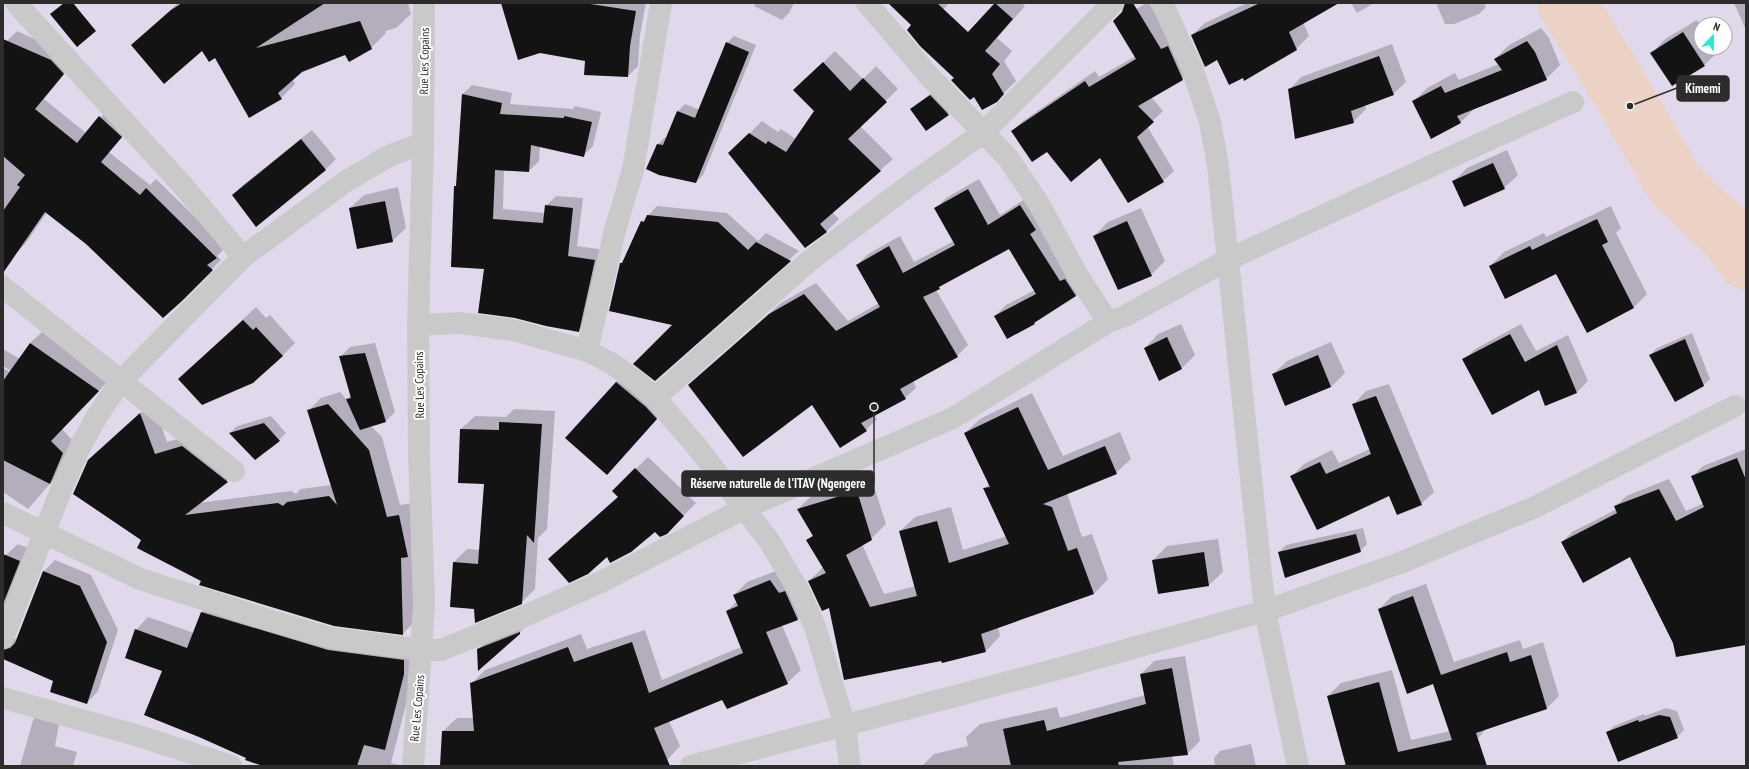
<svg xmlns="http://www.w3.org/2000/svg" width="1749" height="769" font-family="'PT Sans Narrow',sans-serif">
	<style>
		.green { fill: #e1d9eb; fill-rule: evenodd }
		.shadow { fill: #0003 }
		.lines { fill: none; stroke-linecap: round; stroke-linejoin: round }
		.river { stroke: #ecd2c4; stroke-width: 59 }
		.building { fill: #131313 }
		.minor { stroke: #c9c9c9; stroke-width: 22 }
		.tertiary { stroke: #c9c9c9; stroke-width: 22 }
		.labels { text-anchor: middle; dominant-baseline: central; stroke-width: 4; stroke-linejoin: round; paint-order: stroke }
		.street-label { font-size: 12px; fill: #2c2c2c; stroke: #fff }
		.leader { fill: none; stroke: #2c2c2c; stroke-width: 1.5 }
		.callout-dot { fill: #2c2c2c; stroke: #fff; stroke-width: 1.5 }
		.callout { fill: #2c2c2c; stroke: #2c2c2c; stroke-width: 1.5 }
		.callout-label { font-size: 13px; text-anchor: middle; font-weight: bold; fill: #fff }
	</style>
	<rect width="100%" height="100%" fill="#fff"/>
	<path class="green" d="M 3,3 L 1746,3 L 1746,766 L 3,766 ZM 1701,24 L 1725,24 L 1725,48 L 1701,48 Z"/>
	<g class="shadow">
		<path d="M 178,3 L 408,3 L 411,14 L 396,28 L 385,31 L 386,33 L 371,48 L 346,54 L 302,71 L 293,80 L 295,84 L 281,98 L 202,50 L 132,45 Z"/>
		<path d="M 504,3 L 646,3 L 640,35 L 638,66 L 628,76 L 585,74 L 586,60 Z"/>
		<path d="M 756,3 L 794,3 L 789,13 L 782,20 L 754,6 Z"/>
		<path d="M 904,3 L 949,3 L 940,14 Z"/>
		<path d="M 994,3 L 1021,3 L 1025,6 L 997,38 L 1012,51 L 1004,61 L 1016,81 L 996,101 L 974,96 L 955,78 L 958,44 Z"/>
		<path d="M 1146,3 L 1149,3 L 1171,39 L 1192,69 L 1182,79 L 1151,97 L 1163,111 L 1147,126 L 1174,171 L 1163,181 L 1100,157 L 1047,151 L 1012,131 L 1023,121 L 1095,71 L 1099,77 L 1136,56 L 1127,15 Z"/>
		<path d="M 1247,3 L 1336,3 L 1303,22 L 1309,36 L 1296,49 L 1243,77 L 1218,58 L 1192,35 L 1205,23 Z"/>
		<path d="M 1351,3 L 1374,3 L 1357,13 Z"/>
		<path d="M 1436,3 L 1484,3 L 1486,7 L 1479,14 L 1454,24 L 1445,24 Z"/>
		<path d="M 1734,3 L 1746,3 L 1746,30 Z"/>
		<path d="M 1697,20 L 1701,26 L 1701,48 L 1715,48 L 1718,52 L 1704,65 L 1652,53 L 1665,39 Z"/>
		<path d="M 1541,28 L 1549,38 L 1560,65 L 1546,79 L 1474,109 L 1460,123 L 1413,102 L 1427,88 L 1455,73 L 1459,80 L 1499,64 L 1495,59 L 1509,45 Z"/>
		<path d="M 17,31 L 61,51 L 73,63 L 44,99 L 86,133 L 110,108 L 131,127 L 109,152 L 150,185 L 156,179 L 226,247 L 217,256 L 221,260 L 181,300 L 87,243 L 47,212 L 26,243 L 16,253 L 3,243 L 3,51 L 7,41 Z"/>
		<path d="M 734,36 L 756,45 L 703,175 L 696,182 L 658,144 L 665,137 L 667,138 L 678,111 L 685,104 L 700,110 L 727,43 Z"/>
		<path d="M 1392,44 L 1406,82 L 1393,94 L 1365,104 L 1366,109 L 1353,122 L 1289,90 L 1301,77 Z"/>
		<path d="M 835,51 L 863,79 L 876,66 L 898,89 L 860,126 L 893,159 L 832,212 L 839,219 L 827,231 L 806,247 L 742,141 L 762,121 L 778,132 L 781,129 L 796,139 L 815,111 L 807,78 Z"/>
		<path d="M 472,85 L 512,93 L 510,104 L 573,109 L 575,106 L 601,112 L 593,146 L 583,156 L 540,146 L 539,161 L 529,171 L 504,169 L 503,209 L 545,213 L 546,206 L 556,196 L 583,198 L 577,246 L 605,250 L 588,321 L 578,331 L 485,268 L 455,187 L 457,184 L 462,95 Z"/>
		<path d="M 937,89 L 955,107 L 926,130 L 911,109 Z"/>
		<path d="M 312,130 L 336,159 L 326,169 L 256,226 L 233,195 L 243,185 Z"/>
		<path d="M 1507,150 L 1518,175 L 1504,188 L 1453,182 L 1467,168 Z"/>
		<path d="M 979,179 L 1000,215 L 1031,195 L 1087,285 L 1076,296 L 1038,319 L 995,316 L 1006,305 L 1035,290 L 1009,248 L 945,282 L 936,290 L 968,345 L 957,356 L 913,381 L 916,388 L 905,398 L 874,415 L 877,419 L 866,430 L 813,404 L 701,374 L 781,303 L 816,283 L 848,321 L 879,303 L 857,265 L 868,254 L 900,236 L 914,262 L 954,241 L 935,209 L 946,198 Z"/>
		<path d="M 398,187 L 406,228 L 392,241 L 350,208 L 364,195 Z"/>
		<path d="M 657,206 L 727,213 L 758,241 L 766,233 L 799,251 L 655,380 L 674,324 L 621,264 L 625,260 L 642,222 Z"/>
		<path d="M 1611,206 L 1621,228 L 1616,233 L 1647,294 L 1634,307 L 1557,272 L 1490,266 L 1504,252 L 1544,233 L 1546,237 Z"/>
		<path d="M 1141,208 L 1165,261 L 1151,275 L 1094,236 L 1108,222 Z"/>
		<path d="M 256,307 L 266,318 L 270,315 L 295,343 L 282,356 L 179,379 Z"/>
		<path d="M 1181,324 L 1195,355 L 1182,368 L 1159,379 L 1145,348 L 1158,334 Z"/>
		<path d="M 1521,324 L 1536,351 L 1568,335 L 1588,381 L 1577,392 L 1546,405 L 1539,389 L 1464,360 L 1475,349 Z"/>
		<path d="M 42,332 L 109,380 L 62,429 L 74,442 L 61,471 L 28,509 L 3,492 L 3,368 L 14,374 L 15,373 L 3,366 L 3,349 L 20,359 L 30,343 Z"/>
		<path d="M 1692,333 L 1710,379 L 1703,385 L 1650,355 L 1657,348 Z"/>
		<path d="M 1331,342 L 1345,373 L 1331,387 L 1286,405 L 1273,374 L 1287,361 Z"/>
		<path d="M 375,343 L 395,412 L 385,422 L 371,426 L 382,437 L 400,505 L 412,503 L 415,621 L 403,634 L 202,580 L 143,540 L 102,448 L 153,402 L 167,442 L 195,434 L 240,468 L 227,481 L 199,503 L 291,491 L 296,494 L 301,489 L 331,485 L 308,411 L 321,398 L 340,392 L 347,400 L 351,395 L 340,357 L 350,347 Z"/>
		<path d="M 630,369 L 669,405 L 620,460 L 616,382 Z"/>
		<path d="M 1389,384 L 1434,492 L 1421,504 L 1389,494 L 1292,476 L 1304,464 L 1332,450 L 1339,463 L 1370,449 L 1354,404 L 1366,391 Z"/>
		<path d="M 1032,393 L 1063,456 L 1120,432 L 1131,459 L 1116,473 L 1067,493 L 1082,537 L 1092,534 L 1108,579 L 1094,594 L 998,627 L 1000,636 L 986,651 L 942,662 L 942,660 L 830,606 L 809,581 L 823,567 L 807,541 L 814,534 L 798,509 L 812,495 L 871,477 L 886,524 L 871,539 L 862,544 L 884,594 L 916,586 L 900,531 L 915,517 L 951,507 L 963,550 L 1007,536 L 985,489 L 989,484 L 965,433 L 980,419 Z"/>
		<path d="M 514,409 L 555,411 L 547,529 L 538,538 L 535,589 L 521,603 L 475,608 L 451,606 L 454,562 L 467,549 L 480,550 L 485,483 L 459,482 L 461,429 L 475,416 L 506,417 Z"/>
		<path d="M 271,416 L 286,433 L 279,440 L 230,433 L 237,426 Z"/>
		<path d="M 1746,449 L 1746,644 L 1674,643 L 1631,556 L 1562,542 L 1572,532 L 1617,509 L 1616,506 L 1626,496 L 1669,479 L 1686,511 L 1704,503 L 1693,476 L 1703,466 Z"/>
		<path d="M 648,457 L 696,503 L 666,533 L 655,530 L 608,556 L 562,547 L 619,496 L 614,491 Z"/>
		<path d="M 1363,528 L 1367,544 L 1360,551 L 1279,552 L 1286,545 Z"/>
		<path d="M 1218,539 L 1223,572 L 1209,585 L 1158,593 L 1153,560 L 1167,546 Z"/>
		<path d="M 18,544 L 31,549 L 3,620 L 3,558 L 5,559 L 6,555 Z"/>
		<path d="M 55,560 L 91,575 L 118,630 L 98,691 L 87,703 L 55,681 L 3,658 L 3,631 L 11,639 L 17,639 L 44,571 Z"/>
		<path d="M 784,568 L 811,606 L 798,619 L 782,625 L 801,670 L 787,683 L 722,699 L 669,721 L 680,746 L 667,760 L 651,766 L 442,766 L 443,731 L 457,718 L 474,718 L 471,684 L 485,670 L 581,634 L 587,649 L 645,630 L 662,680 L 741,647 L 727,611 L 737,601 L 734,595 L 747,582 Z"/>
		<path d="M 1426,584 L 1454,662 L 1520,640 L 1523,649 L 1543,642 L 1559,696 L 1546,709 L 1486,729 L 1454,766 L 1343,766 L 1346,762 L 1328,696 L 1341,683 L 1392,670 L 1411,740 L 1450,731 L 1434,683 L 1379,609 L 1392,596 Z"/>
		<path d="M 215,599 L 417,661 L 391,763 L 403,766 L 266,766 L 247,757 L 163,671 L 136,630 L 148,617 L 194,633 L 202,612 Z"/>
		<path d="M 533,619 L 519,633 L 478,649 L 492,636 Z"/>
		<path d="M 1185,656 L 1200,741 L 1187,754 L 1172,756 L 1174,766 L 922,766 L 934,754 L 968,746 L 966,737 L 980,724 L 1057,707 L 1060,718 L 1145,695 L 1141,674 L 1154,661 Z"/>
		<path d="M 1666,708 L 1677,711 L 1684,730 L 1677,737 L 1607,733 L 1614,726 L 1644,714 L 1645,716 Z"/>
		<path d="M 44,709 L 61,713 L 55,746 L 77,752 L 73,766 L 20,766 L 33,720 Z"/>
		<path d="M 1251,744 L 1256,766 L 1215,766 L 1214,758 L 1220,751 Z"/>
	</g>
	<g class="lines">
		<path class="river" d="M 1567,3 L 1630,106 L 1675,185 L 1730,237 L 1746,260"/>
	</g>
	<g class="building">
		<path d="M 64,3 L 73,3 L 96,31 L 77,47 L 50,14 Z"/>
		<path d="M 182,3 L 325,3 L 256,48 L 360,21 L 372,49 L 349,62 L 345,55 L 302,72 L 278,93 L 282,99 L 249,118 L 215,58 L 209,62 L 202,51 L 164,84 L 131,45 L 171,10 Z"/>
		<path d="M 501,3 L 584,3 L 636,11 L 630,46 L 628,77 L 584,75 L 585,61 L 540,53 L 518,60 Z"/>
		<path d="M 888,3 L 937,3 L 968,32 L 995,3 L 1013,19 L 985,51 L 1000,64 L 992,74 L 1004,94 L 997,102 L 982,110 L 974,97 L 970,100 L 951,80 L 954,78 L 920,46 L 907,30 L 911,25 Z"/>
		<path d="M 1125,3 L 1133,3 L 1161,49 L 1168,46 L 1183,80 L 1138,106 L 1154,122 L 1137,137 L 1164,182 L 1128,203 L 1100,158 L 1071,182 L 1047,152 L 1032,162 L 1011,131 L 1085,81 L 1089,87 L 1136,59 L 1113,21 L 1122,12 Z"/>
		<path d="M 1260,3 L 1339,3 L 1289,32 L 1297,50 L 1244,81 L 1243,78 L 1229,85 L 1217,60 L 1205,67 L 1191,35 Z"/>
		<path d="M 1683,32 L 1705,66 L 1672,86 L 1650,53 Z"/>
		<path d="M 3,39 L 51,60 L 64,74 L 35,109 L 77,143 L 99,116 L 122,137 L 101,162 L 140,195 L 146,188 L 217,258 L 207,265 L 213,270 L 182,301 L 163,318 L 86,244 L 45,212 L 3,273 L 3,211 L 20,187 L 17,185 L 25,175 L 3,156 Z"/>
		<path d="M 1527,41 L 1535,52 L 1547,80 L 1457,116 L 1461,123 L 1431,139 L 1412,101 L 1441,86 L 1445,93 L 1502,70 L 1494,59 Z"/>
		<path d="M 726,42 L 749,52 L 696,183 L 659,175 L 646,169 L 657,144 L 663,145 L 677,111 L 695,118 Z"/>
		<path d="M 1379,56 L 1394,95 L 1351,111 L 1354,123 L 1295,139 L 1288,89 Z"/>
		<path d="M 823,62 L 850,91 L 863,78 L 887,102 L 848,139 L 881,171 L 820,224 L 827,232 L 805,248 L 728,153 L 749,133 L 766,144 L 768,141 L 786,152 L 814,111 L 793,90 Z"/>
		<path d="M 462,94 L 502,103 L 500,114 L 564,118 L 564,116 L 592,122 L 584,157 L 531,145 L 529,172 L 495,170 L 493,219 L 543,223 L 545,205 L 573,208 L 568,256 L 595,260 L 579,332 L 546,326 L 515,318 L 478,313 L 484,269 L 451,267 L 454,186 L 456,186 Z"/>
		<path d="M 930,95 L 949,115 L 926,131 L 910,109 Z"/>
		<path d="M 301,139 L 326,170 L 256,227 L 232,195 Z"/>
		<path d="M 1493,163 L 1505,189 L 1464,207 L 1452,181 Z"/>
		<path d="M 968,189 L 988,225 L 1020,205 L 1036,230 L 1030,234 L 1060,281 L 1065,279 L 1076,296 L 1034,323 L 1035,324 L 1007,339 L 994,316 L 1036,294 L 1009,249 L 939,287 L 940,289 L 923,297 L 958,357 L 900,389 L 906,399 L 861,423 L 867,431 L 840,448 L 812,405 L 743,457 L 688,385 L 769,314 L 804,294 L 836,331 L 880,307 L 856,265 L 889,246 L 903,273 L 955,245 L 934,208 Z"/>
		<path d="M 385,201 L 393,242 L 357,249 L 349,208 Z"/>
		<path d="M 647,215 L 718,222 L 748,250 L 756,242 L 791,261 L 655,381 L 633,364 L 672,325 L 609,311 L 620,263 L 622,263 L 641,221 L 644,222 Z"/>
		<path d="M 1597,219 L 1608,242 L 1602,245 L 1634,308 L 1587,333 L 1556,274 L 1505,299 L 1489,266 L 1530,246 L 1532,250 Z"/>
		<path d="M 1127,221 L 1152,276 L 1118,290 L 1093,236 Z"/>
		<path d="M 243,320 L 253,330 L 256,327 L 283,356 L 253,383 L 202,405 L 178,379 Z"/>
		<path d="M 1510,334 L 1525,362 L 1557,345 L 1577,393 L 1545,406 L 1539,390 L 1492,415 L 1462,359 Z"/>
		<path d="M 1167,337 L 1182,369 L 1159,381 L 1144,348 Z"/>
		<path d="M 1685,339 L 1704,386 L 1675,402 L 1649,355 Z"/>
		<path d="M 30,343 L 99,391 L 51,441 L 63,453 L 50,484 L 3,460 L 3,381 Z"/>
		<path d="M 365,353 L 386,422 L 360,430 L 346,399 L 351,398 L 339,356 Z"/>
		<path d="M 1318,355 L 1331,387 L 1285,406 L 1272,374 Z"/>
		<path d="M 616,382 L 646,407 L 657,419 L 607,475 L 565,438 Z"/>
		<path d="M 1376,396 L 1422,505 L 1397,515 L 1389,496 L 1317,530 L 1290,476 L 1320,462 L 1326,474 L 1371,454 L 1352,404 Z"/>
		<path d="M 328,404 L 369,450 L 387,517 L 399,515 L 408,557 L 401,558 L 403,635 L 334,626 L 199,585 L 201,581 L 137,548 L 141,540 L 73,494 L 88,460 L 140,413 L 155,454 L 182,446 L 228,482 L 185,515 L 278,503 L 283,506 L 287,502 L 329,496 L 337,505 L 307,410 Z"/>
		<path d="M 1018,407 L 1048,470 L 1105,446 L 1117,474 L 1043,504 L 1052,507 L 1068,551 L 1077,548 L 1094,594 L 981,634 L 986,652 L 942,663 L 941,661 L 844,680 L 829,608 L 822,611 L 808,581 L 826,573 L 806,540 L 813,536 L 797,509 L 857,491 L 872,540 L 846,555 L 870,607 L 917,596 L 899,531 L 937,521 L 949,563 L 1009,544 L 983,488 L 990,487 L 964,433 Z"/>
		<path d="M 499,422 L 542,424 L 534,543 L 527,535 L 522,604 L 475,623 L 474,609 L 450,607 L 453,562 L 478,564 L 484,484 L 458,483 L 460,429 L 499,430 Z"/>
		<path d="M 264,423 L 280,441 L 255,460 L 229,433 Z"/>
		<path d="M 1737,458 L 1746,480 L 1746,645 L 1676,657 L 1673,643 L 1630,557 L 1583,583 L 1561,542 L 1617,513 L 1614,506 L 1659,489 L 1676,521 L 1704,507 L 1691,476 Z"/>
		<path d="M 635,468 L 684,516 L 667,534 L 660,537 L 655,532 L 631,552 L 610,563 L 607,557 L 588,574 L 569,583 L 548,559 L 618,497 L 612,491 Z"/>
		<path d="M 1356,534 L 1361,552 L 1285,578 L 1278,552 Z"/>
		<path d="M 1204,552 L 1209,586 L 1158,594 L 1152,560 Z"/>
		<path d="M 3,554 L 20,561 L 3,604 Z"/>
		<path d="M 43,571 L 80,586 L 107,642 L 87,704 L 50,692 L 53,681 L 3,659 L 3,650 L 10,648 L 15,643 Z"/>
		<path d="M 770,580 L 779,593 L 785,591 L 798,620 L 766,632 L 788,684 L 727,709 L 722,700 L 654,728 L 670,766 L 440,766 L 442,731 L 474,731 L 470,683 L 568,647 L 574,662 L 632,642 L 649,693 L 743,653 L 726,611 L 738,606 L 733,595 Z"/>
		<path d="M 1413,596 L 1441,675 L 1507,652 L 1510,662 L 1531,655 L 1547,709 L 1476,733 L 1487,766 L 1346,766 L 1327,696 L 1379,682 L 1398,752 L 1452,740 L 1433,684 L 1407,694 L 1378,609 Z"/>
		<path d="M 201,612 L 328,650 L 404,660 L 404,674 L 385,750 L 364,745 L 357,766 L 263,766 L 245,760 L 246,758 L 199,737 L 144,715 L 162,671 L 125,658 L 135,629 L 187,648 Z"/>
		<path d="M 520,632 L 520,634 L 478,671 L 477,649 Z"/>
		<path d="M 1172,668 L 1188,755 L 1118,762 L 1119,766 L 1011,766 L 1003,729 L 1044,720 L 1047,731 L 1146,704 L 1140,674 Z"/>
		<path d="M 1659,715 L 1670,717 L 1678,738 L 1618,762 L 1606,732 L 1638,720 L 1639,722 Z"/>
	</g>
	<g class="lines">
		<g class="minor">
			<path d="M 16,3 L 185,188 L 243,257"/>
			<path d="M 867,3 L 929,76 L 1008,158 L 1039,204 L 1078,276 L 1108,322"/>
			<path d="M 1162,3 L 1192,68 L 1210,122 L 1218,166 L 1265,611 L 1298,766"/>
			<path d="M 3,287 L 234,471"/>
			<path d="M 418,325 L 460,323 L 513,330 L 587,351 L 611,363 L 636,381 L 655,398 L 697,447 L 770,542 L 799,591 L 815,627 L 845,726 L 850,766"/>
			<path d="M 587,351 L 615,230 L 633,170 L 661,3"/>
			<path d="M 655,398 L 808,262 L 896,195 L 984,132 L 1113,3"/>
			<path d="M 3,513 L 140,579 L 272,621 L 331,638 L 422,650 L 441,650 L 518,619 L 599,583 L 745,508 L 953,418 L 1108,322 L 1125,316 L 1227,260 L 1466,150 L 1573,102"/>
			<path d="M 3,638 L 63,485 L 80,447 L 97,416 L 121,381 L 243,257 L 345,182 L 389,156 L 423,143"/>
			<path d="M 3,698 L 139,736 L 231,766"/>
			<path d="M 691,766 L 1065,667 L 1265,611 L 1400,563 L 1535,507 L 1735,406"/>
		</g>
		<path class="tertiary" d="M 413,766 L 424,605 L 419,453 L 418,325 L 423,143 L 424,3"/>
	</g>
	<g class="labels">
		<g class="street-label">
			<text transform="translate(424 61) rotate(-89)">Rue Les Copains</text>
			<text transform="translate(419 385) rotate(-91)">Rue Les Copains</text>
			<text transform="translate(417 708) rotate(-85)">Rue Les Copains</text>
		</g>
	</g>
	<path class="leader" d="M1630 106L1677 88M874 407L874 483"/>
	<g class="callout-dot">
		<circle cx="1630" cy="106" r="4"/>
		<circle cx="874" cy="407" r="4"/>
	</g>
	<g class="callout">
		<rect x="1677" y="76" width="52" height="25" rx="4"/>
		<rect x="682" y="471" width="192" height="25" rx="4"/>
	</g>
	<g class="callout-label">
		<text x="1703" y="93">Kimemi</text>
		<text x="778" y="488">Réserve naturelle de l'ITAV (Ngengere</text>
	</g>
	<rect width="1749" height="769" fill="none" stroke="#2c2c2c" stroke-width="8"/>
	<g transform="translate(1713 36) rotate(22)"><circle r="19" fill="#ffffff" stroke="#ababab"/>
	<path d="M0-3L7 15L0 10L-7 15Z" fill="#27ebd7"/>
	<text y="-6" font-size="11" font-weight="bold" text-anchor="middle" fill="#2c2c2c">N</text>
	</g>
</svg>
